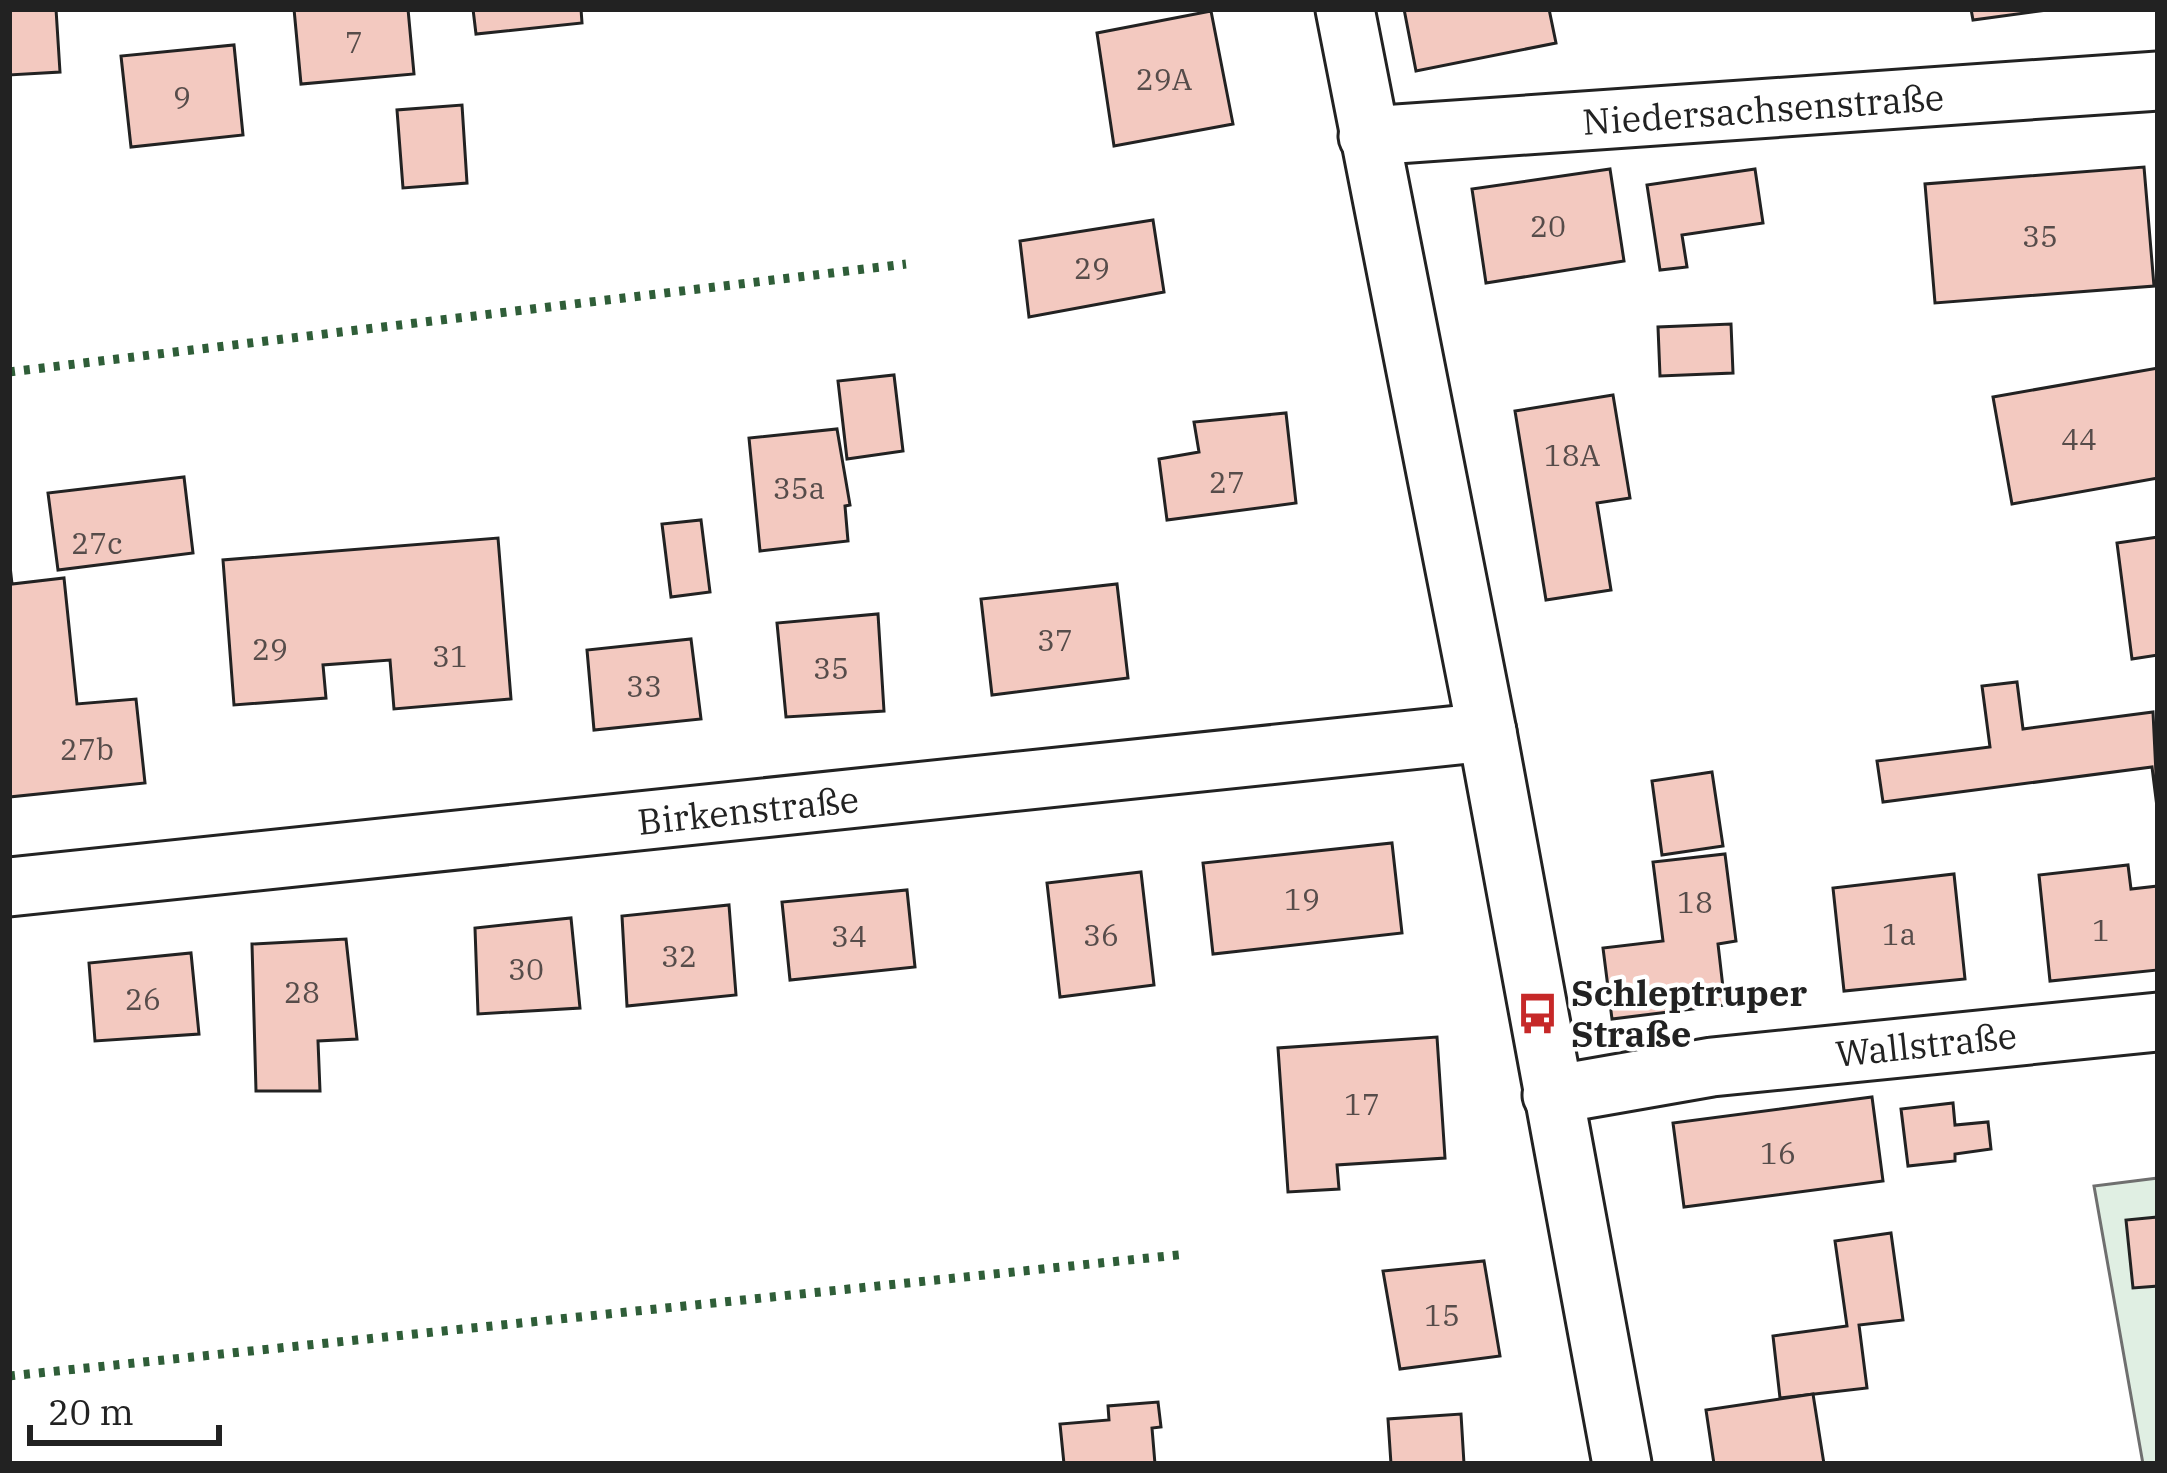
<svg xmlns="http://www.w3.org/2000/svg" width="2167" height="1473" font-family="'IBM Plex Serif',serif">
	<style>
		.green { fill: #e0efe3; stroke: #6f6f6f; stroke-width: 3 }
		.building { fill: #f3c9c0; stroke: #222; stroke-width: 3 }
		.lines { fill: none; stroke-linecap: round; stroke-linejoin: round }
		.minor-casing { stroke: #222; stroke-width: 63 }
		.minor { stroke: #fff; stroke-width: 57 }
		.hedge { stroke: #2f5e38; stroke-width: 9; stroke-dasharray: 6 9; stroke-linecap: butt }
		.labels { text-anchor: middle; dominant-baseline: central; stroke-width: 9; stroke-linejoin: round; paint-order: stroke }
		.number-label { font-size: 30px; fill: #564c4a }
		.street-label { font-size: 36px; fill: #222; stroke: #fff }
		.poi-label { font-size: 36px; font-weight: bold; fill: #222; stroke: #fff; text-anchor: start }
	</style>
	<rect width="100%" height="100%" fill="#fff"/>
	<path class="green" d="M 2158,1178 L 2158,1464 L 2143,1464 L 2094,1186 Z"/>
	<g class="building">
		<path d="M 9,9 L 56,9 L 60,72 L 9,75 Z"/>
		<path d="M 294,9 L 408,9 L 414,74 L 301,84 Z"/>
		<path d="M 473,9 L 581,9 L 582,23 L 476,34 Z"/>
		<path d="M 1404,9 L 1549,9 L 1556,43 L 1416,71 Z"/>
		<path d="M 1971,9 L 2055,9 L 1973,20 Z"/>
		<path d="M 1211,11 L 1233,124 L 1114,146 L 1097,33 Z"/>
		<path d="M 234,45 L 243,135 L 131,147 L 121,56 Z"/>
		<path d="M 462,105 L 467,183 L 403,188 L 397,110 Z"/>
		<path d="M 2144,167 L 2154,286 L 1935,303 L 1925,184 Z"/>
		<path d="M 1610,169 L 1624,261 L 1486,283 L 1472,189 Z"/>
		<path d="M 1755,169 L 1763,223 L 1682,235 L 1687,267 L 1660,270 L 1647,185 Z"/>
		<path d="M 1153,220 L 1164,292 L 1029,317 L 1020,241 Z"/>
		<path d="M 1731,324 L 1733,373 L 1660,376 L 1658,327 Z"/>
		<path d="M 2158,368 L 2158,478 L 2012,504 L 1993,397 Z"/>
		<path d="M 894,375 L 903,451 L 847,459 L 838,381 Z"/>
		<path d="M 1613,395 L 1630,498 L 1597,503 L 1611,590 L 1546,600 L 1515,411 Z"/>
		<path d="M 1286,413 L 1296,503 L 1167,520 L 1159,459 L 1199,452 L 1194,422 Z"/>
		<path d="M 837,429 L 850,505 L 845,506 L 848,541 L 760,551 L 749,438 Z"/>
		<path d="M 184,477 L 193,553 L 58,570 L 48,493 Z"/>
		<path d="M 701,520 L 710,592 L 671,597 L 662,524 Z"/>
		<path d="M 2158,537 L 2158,655 L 2132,659 L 2117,543 Z"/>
		<path d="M 498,538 L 511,699 L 394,709 L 390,660 L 323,665 L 326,698 L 234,705 L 223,560 Z"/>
		<path d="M 9,557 L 12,584 L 64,578 L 77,704 L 136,699 L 145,783 L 9,797 Z"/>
		<path d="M 1117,584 L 1128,678 L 992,695 L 981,599 Z"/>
		<path d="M 878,614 L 884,711 L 786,717 L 777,623 Z"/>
		<path d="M 691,639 L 701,719 L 594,730 L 587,650 Z"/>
		<path d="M 2017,682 L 2023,729 L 2153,712 L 2158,815 L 2152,767 L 1883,802 L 1877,761 L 1990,747 L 1982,686 Z"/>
		<path d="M 1712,772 L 1723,846 L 1662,855 L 1652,781 Z"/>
		<path d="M 1392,843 L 1402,933 L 1213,954 L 1203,863 Z"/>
		<path d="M 1725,854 L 1736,941 L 1718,944 L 1725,1005 L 1612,1019 L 1603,948 L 1663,941 L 1653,862 Z"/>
		<path d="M 2128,865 L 2131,889 L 2158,886 L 2158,970 L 2050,981 L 2039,875 Z"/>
		<path d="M 1141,872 L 1154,985 L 1060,997 L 1047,883 Z"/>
		<path d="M 1954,874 L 1965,979 L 1844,991 L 1833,888 Z"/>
		<path d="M 907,890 L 915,967 L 790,980 L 782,902 Z"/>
		<path d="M 729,905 L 736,995 L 627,1006 L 622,916 Z"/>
		<path d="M 571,918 L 580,1008 L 478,1014 L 475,928 Z"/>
		<path d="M 346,939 L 357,1039 L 318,1041 L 320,1091 L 256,1091 L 252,944 Z"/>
		<path d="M 191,953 L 199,1034 L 95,1041 L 89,963 Z"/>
		<path d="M 1437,1037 L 1445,1158 L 1337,1165 L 1339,1189 L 1288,1192 L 1278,1048 Z"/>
		<path d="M 1872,1097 L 1883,1181 L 1684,1207 L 1673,1123 Z"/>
		<path d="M 1953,1103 L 1955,1125 L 1988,1122 L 1991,1149 L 1955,1154 L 1955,1161 L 1908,1166 L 1901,1109 Z"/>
		<path d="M 2158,1217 L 2158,1286 L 2133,1288 L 2126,1220 Z"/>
		<path d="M 1891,1233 L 1903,1320 L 1859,1325 L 1867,1388 L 1780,1398 L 1773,1336 L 1847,1326 L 1835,1241 Z"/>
		<path d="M 1484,1261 L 1500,1356 L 1400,1369 L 1383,1271 Z"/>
		<path d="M 1813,1394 L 1824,1464 L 1714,1464 L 1706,1410 Z"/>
		<path d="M 1158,1402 L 1161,1427 L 1152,1428 L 1155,1464 L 1064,1464 L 1060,1424 L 1109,1420 L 1108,1406 Z"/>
		<path d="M 1461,1414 L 1464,1464 L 1391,1464 L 1388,1419 Z"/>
	</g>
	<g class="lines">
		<defs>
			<g id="minor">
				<path d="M 1345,9 L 1487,732 L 1622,1464"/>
				<path d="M 1368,136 L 2158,81"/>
				<path d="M 9,887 L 1487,732"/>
				<path d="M 1552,1095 L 1712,1067 L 2158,1022"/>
			</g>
		</defs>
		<use href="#minor" class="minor-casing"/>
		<use href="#minor" class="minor"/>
		<g class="hedge">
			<path d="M 9,372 L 906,264"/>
			<path d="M 9,1376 L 1187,1254"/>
		</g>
	</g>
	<defs>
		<symbol id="bus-bare" viewBox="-9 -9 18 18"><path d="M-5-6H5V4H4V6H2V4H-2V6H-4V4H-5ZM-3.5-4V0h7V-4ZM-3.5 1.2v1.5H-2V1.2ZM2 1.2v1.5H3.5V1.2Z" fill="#c62828" stroke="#fff" stroke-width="2.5" paint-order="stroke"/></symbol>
	</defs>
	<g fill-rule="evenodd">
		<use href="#bus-bare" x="1508" y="984" width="59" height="59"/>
	</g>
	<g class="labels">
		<g class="number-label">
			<text x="354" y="41">7</text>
			<text x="1164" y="78">29A</text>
			<text x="182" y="96">9</text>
			<text x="1548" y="225">20</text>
			<text x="2040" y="235">35</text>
			<text x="1092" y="267">29</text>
			<text x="2079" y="438">44</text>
			<text x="1572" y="454">18A</text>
			<text x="1227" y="481">27</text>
			<text x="799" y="487">35a</text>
			<text x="97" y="542">27c</text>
			<text x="1055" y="639">37</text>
			<text x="270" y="648">29</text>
			<text x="450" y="655">31</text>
			<text x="831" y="667">35</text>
			<text x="644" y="685">33</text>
			<text x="87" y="748">27b</text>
			<text x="1302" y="898">19</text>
			<text x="1695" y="901">18</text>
			<text x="2101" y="929">1</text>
			<text x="1899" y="933">1a</text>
			<text x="1101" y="934">36</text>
			<text x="849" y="935">34</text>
			<text x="679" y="955">32</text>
			<text x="526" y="968">30</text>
			<text x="302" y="991">28</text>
			<text x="143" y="998">26</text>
			<text x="1362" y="1103">17</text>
			<text x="1778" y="1152">16</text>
			<text x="1442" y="1314">15</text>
		</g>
		<g class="street-label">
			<text transform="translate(1763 109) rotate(-4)">Niedersachsenstraße</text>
			<text transform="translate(748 810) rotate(-6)">Birkenstraße</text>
			<text transform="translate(1926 1044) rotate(-6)">Wallstraße</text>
		</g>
		<g class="poi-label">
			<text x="1571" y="992">Schleptruper<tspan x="1571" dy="41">Straße</tspan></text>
		</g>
	</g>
	<rect width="2167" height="1473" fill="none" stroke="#222222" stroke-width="24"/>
	<path d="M30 1425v18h189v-18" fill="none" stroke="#222222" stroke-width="6"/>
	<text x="48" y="1425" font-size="36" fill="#222222" stroke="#ffffff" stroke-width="9" paint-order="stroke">20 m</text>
</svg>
